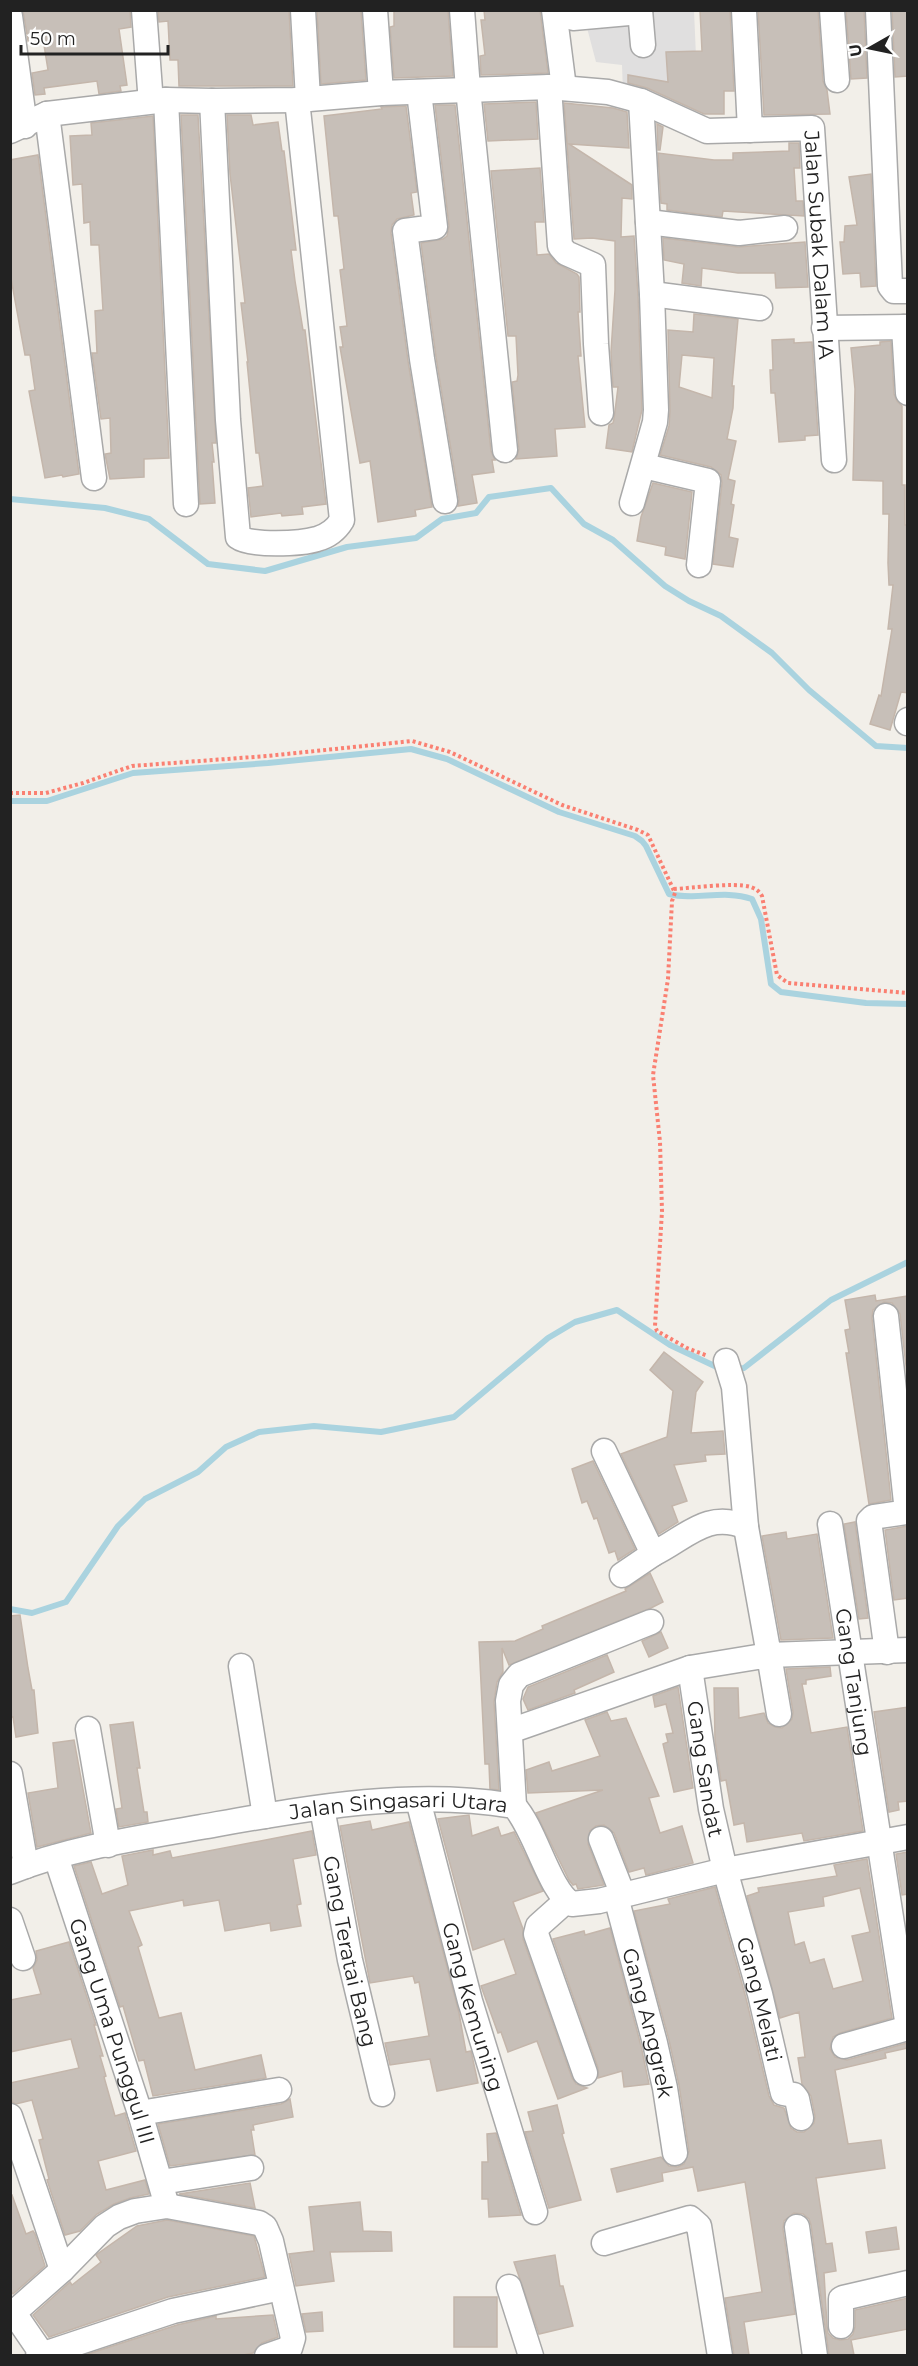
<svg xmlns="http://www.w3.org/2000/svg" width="918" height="2366" font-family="Montserrat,sans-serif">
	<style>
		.residential { fill: #e0dfdf }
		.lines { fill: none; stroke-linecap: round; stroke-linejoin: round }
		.stream { stroke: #aad3df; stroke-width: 6 }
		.building { fill: #c7bfb8; stroke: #c4b6ab; stroke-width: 1.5; fill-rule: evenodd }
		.minor-casing { stroke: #a9a9a9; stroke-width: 27 }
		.path { stroke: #fa8072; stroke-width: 4; stroke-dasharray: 3 3; stroke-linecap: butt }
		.minor { stroke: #fff; stroke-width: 24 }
		.labels { text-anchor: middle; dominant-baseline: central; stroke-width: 5; stroke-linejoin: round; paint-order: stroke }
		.street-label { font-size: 21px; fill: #222; stroke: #fff }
	</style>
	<rect width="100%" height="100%" fill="#f2efe9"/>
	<path class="residential" d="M 557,11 L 694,11 L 699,124 L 623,93 L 622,65 L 596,62 L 586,24 Z"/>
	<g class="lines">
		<g class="stream">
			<path d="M 10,499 L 105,508 L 149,519 L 208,564 L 265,571 L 347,547 L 416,538 L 442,519 L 476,513 L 489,497 L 551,488 L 584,524 L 613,540 L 665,586 L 689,601 L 721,616 L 772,653 L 809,690 L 876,746 L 908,748"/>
			<path d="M 10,801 L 47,801 L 133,773 L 268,763 L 411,749 L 447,759 L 559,812 L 635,836 L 642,841 L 646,846 L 669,894 C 696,901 723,889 752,899 L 761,919 L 771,984 L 781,992 L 866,1003 L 908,1004"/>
			<path d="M 734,1369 L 744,1368 L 831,1300 L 908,1262"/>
			<path d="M 10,1609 L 32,1613 L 66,1602 L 118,1526 L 145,1499 L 198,1472 L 226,1447 L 259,1432 L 314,1426 L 381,1432 L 454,1417 L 548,1338 L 575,1322 L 617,1310 L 670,1345 L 721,1369"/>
		</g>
	</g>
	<g class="building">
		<path d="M 23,10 L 130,10 L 131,27 L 119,29 L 127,85 L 120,86 L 121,91 L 99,94 L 97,81 L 44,88 L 45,94 L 35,95 L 32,73 L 48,70 L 43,39 L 28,41 Z"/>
		<path d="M 158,10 L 289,10 L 293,86 L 179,86 L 178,60 L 170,60 L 168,21 L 159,22 Z"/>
		<path d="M 326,10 L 361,10 L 366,80 L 321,84 L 317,11 Z"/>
		<path d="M 394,10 L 448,10 L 453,76 L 394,78 L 390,27 L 394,26 Z"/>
		<path d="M 484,10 L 540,10 L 548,73 L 481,75 L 480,56 L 485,55 L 481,20 L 485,20 Z"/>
		<path d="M 700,10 L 730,10 L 734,91 L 724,91 L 724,114 L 704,114 L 647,88 L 628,83 L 628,75 L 668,82 L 666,52 L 702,51 Z"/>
		<path d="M 758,10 L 818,10 L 823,81 L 827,90 L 830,114 L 764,115 Z"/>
		<path d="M 846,10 L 864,10 L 867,78 L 851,79 Z"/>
		<path d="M 892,10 L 908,10 L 908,76 L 895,77 Z"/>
		<path d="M 536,102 L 538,139 L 488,141 L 484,104 Z"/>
		<path d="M 564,103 L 613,108 L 627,112 L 629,148 L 569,144 L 632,185 L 632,199 L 622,198 L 621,237 L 634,236 L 638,295 L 642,410 L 632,452 L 606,448 L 609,425 L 613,423 L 614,419 L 618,387 L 613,387 L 611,352 L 615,290 L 615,241 L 592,238 L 574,239 Z"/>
		<path d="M 435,105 L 455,105 L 491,451 L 495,460 L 492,460 L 494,472 L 472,475 L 477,503 L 458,506 L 459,499 L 436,357 L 421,243 L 443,239 L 447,236 L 449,226 Z"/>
		<path d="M 406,106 L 417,192 L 411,193 L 414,215 L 397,219 L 392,225 L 391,233 L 408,361 L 432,507 L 415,510 L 416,516 L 378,522 L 370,461 L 360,463 L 340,347 L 343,347 L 340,327 L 347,326 L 340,270 L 344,269 L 338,216 L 334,216 L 324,116 L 382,109 L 381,107 Z"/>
		<path d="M 181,115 L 198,115 L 216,443 L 212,443 L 214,462 L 212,462 L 215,503 L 200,504 Z"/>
		<path d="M 227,115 L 251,115 L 253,125 L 278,122 L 282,151 L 284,151 L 296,250 L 291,250 L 295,281 L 303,330 L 305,330 L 326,504 L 302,507 L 303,514 L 282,516 L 281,513 L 251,517 L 248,488 L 263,486 L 259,453 L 256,453 L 247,362 L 248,362 L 241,303 L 245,303 L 230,174 Z"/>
		<path d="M 153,116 L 169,458 L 144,459 L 144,477 L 110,479 L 105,454 L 111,453 L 110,418 L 101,419 L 92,353 L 97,353 L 95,311 L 103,310 L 99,245 L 91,245 L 90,222 L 84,223 L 82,184 L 73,185 L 70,136 L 92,135 L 91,123 Z"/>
		<path d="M 657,124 L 663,127 L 660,150 L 658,150 Z"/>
		<path d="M 789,143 L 799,143 L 800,168 L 794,168 L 796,201 L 803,201 L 804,216 L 723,211 L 722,217 L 667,210 L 667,204 L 661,203 L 658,153 L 714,160 L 733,160 L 733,153 L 789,151 Z"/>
		<path d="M 38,155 L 79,474 L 63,477 L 62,475 L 45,478 L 29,391 L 35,390 L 30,355 L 25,355 L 10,273 L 10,160 Z"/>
		<path d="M 540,168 L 544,222 L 535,222 L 537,255 L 549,254 L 556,263 L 577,274 L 579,277 L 580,312 L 578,312 L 581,356 L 578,356 L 585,427 L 555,429 L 557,456 L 516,459 L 519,449 L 512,382 L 517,381 L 518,375 L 516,336 L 508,336 L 491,171 Z"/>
		<path d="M 871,174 L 876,286 L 861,287 L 860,273 L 843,274 L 840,242 L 844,242 L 845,226 L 857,225 L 849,177 Z"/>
		<path d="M 663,238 L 738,247 L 805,242 L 808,287 L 776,288 L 775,273 L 738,273 L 702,268 L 701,286 L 682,283 L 684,264 L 664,260 Z"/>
		<path d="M 694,314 L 738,319 L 732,386 L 734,386 L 733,408 L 727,439 L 736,441 L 728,479 L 735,481 L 731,504 L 734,505 L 729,537 L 738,539 L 733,567 L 713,564 L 722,483 L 721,475 L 711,467 L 660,455 L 669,426 L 670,411 L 668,330 L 693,332 ZM 682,355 L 714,358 L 712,398 L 679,387 Z"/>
		<path d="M 794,339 L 794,343 L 812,342 L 818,435 L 805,436 L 805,440 L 779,442 L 775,393 L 771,393 L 770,370 L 773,370 L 772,340 Z"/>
		<path d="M 891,341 L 894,394 L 897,401 L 902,406 L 902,485 L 905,485 L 905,525 L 908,525 L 908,693 L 901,692 L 890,730 L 870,724 L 879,695 L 881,696 L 892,629 L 888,629 L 893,585 L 889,585 L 888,563 L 889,514 L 883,514 L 883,481 L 853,480 L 855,389 L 851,348 L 880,345 L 880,342 Z"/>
		<path d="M 653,483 L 692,492 L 685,559 L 665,555 L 666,547 L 637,541 L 641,517 Z"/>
		<path d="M 875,1295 L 876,1301 L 908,1296 L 908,1383 L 900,1314 L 892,1303 L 884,1302 L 873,1310 L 872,1318 L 891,1500 L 869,1504 L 846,1353 L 849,1353 L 845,1330 L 850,1329 L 845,1300 Z"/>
		<path d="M 664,1352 L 703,1382 L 696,1392 L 691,1433 L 723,1431 L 725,1454 L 705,1455 L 706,1461 L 674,1465 L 687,1501 L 672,1506 L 678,1522 L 659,1534 L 621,1454 L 667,1437 L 673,1391 L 650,1370 Z"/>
		<path d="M 593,1461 L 635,1549 L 618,1560 L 615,1551 L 609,1553 L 597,1518 L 594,1519 L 587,1501 L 582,1503 L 572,1469 Z"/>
		<path d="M 855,1522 L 868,1618 L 859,1619 L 844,1524 Z"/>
		<path d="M 908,1526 L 908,1598 L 894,1600 L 885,1530 Z"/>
		<path d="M 786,1532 L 787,1539 L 817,1534 L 833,1638 L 781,1640 L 762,1536 Z"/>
		<path d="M 650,1573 L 663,1602 L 651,1608 L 509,1665 L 502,1648 L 503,1672 L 497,1682 L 494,1702 L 499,1790 L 490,1789 L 489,1764 L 485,1764 L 479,1642 L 515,1641 L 543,1629 L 542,1626 L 626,1591 L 625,1589 Z"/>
		<path d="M 20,1615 L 28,1668 L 32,1690 L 34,1690 L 38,1733 L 16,1737 L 13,1717 L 10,1717 L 10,1616 Z"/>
		<path d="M 661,1632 L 668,1648 L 649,1657 L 642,1641 Z"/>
		<path d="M 607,1655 L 614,1672 L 574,1690 L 575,1693 L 528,1710 L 523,1699 L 528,1687 Z"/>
		<path d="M 830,1667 L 831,1676 L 806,1680 L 806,1684 L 802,1684 L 811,1733 L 847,1727 L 863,1831 L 804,1841 L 802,1833 L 747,1842 L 744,1823 L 734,1825 L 726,1780 L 721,1781 L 715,1740 L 714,1688 L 738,1688 L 739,1718 L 764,1713 L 768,1723 L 775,1727 L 782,1728 L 792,1719 L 793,1712 L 786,1669 Z"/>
		<path d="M 678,1687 L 693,1788 L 674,1792 L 663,1744 L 668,1742 L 666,1734 L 673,1733 L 666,1704 L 655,1707 L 653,1696 Z"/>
		<path d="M 908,1707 L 908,1801 L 898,1802 L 899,1810 L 889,1812 L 874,1712 Z"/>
		<path d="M 607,1712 L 611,1721 L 626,1718 L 659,1796 L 649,1798 L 660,1833 L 682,1826 L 693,1863 L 646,1875 L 644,1868 L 629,1872 L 614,1833 L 604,1825 L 596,1826 L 590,1831 L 588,1844 L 604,1885 L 578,1889 L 576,1884 L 573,1885 L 569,1880 L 536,1813 L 603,1790 L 528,1793 L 526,1770 L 549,1762 L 552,1771 L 600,1756 L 585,1720 Z"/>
		<path d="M 133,1722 L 140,1768 L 137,1768 L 144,1812 L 147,1812 L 148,1822 L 119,1827 L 116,1809 L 122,1808 L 110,1725 Z"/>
		<path d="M 74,1740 L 91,1833 L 37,1847 L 28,1793 L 58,1788 L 53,1743 Z"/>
		<path d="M 469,1815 L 472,1836 L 498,1827 L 501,1836 L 514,1832 L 543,1891 L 513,1902 L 523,1929 L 523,1939 L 572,2078 L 576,2084 L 587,2088 L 558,2099 L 537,2041 L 508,2052 L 501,2032 L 498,2033 L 481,1986 L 516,1974 L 504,1939 L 473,1950 L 438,1819 Z"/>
		<path d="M 370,1821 L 372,1830 L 409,1822 L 459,2013 L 466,2052 L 471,2051 L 478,2083 L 437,2091 L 430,2059 L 390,2065 L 385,2043 L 429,2036 L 419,1982 L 415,1983 L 413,1976 L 370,1983 L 340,1826 Z"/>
		<path d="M 312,1831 L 316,1855 L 293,1859 L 301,1904 L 297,1905 L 301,1926 L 271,1931 L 270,1923 L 225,1931 L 219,1900 L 184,1906 L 183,1900 L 129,1911 L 142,1945 L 138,1947 L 159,2018 L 181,2013 L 195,2070 L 261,2055 L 266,2078 L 153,2096 L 144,2060 L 139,2061 L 123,2006 L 120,2007 L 74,1866 L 91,1862 L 102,1894 L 128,1885 L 122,1856 L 153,1850 L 153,1855 L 170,1851 L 172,1858 Z"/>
		<path d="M 908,1852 L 908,1894 L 902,1895 L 896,1854 Z"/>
		<path d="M 867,1859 L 892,2018 L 840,2033 L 833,2037 L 830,2049 L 835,2057 L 847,2060 L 907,2043 L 908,2048 L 885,2053 L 886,2058 L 835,2070 L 848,2144 L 881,2140 L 885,2168 L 816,2178 L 826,2244 L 832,2243 L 836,2271 L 824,2273 L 827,2326 L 828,2333 L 833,2338 L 840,2340 L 848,2339 L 853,2334 L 855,2327 L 855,2310 L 908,2298 L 908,2329 L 851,2340 L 854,2355 L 829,2355 L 811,2225 L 809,2219 L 803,2214 L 794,2213 L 784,2221 L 783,2229 L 795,2314 L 744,2322 L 749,2355 L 734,2355 L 725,2298 L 762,2292 L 745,2182 L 698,2191 L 693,2167 L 662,2173 L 663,2181 L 617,2192 L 611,2169 L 661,2157 L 669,2166 L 678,2167 L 684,2164 L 689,2151 L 679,2085 L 669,2040 L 634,1911 L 670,1904 L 668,1899 L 715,1887 L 746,1998 L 769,2096 L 774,2105 L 784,2108 L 791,2128 L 797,2132 L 804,2132 L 814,2123 L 815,2116 L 811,2096 L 802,2084 L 798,2058 L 805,2057 L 799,2012 L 780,2018 L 747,1896 L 759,1892 L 758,1888 L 837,1876 L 834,1865 ZM 860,1888 L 870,1932 L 852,1936 L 863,1981 L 833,1989 L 824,1959 L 810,1963 L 804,1942 L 795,1945 L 788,1912 L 824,1906 L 823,1897 Z"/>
		<path d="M 610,1928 L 641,2046 L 649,2084 L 624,2087 L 622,2071 L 598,2078 L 598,2068 L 553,1939 L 584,1931 L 585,1935 Z"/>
		<path d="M 69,1942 L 96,2025 L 94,2025 L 103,2056 L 100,2056 L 106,2076 L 104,2077 L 115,2116 L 125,2113 L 136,2151 L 98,2161 L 106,2190 L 145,2180 L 149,2194 L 130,2198 L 114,2204 L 97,2214 L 80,2231 L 65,2235 L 47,2180 L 49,2179 L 39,2140 L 43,2139 L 32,2100 L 16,2104 L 12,2102 L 10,2083 L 79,2068 L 71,2039 L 10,2052 L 10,2000 L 41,1994 L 33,1968 L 37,1960 L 36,1951 Z"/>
		<path d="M 290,2099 L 293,2117 L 253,2125 L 254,2130 L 251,2130 L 255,2155 L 170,2166 L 158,2124 L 281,2104 Z"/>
		<path d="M 557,2105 L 564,2133 L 562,2134 L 581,2200 L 549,2208 L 525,2132 L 533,2131 L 528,2112 Z"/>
		<path d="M 496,2133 L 521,2215 L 489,2217 L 488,2199 L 482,2199 L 482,2162 L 488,2162 L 487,2134 Z"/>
		<path d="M 250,2183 L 255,2208 L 179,2194 Z"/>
		<path d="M 12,2195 L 26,2234 L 33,2231 L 35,2234 L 45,2266 L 13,2294 L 10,2290 L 10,2196 Z"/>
		<path d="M 360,2202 L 363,2231 L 391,2232 L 392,2251 L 330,2252 L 334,2281 L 296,2286 L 289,2254 L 314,2251 L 309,2207 Z"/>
		<path d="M 167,2220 L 254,2236 L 265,2277 L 168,2297 L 49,2337 L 33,2315 L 70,2282 L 72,2285 L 101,2262 L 96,2255 L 137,2226 Z"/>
		<path d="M 896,2227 L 899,2249 L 869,2253 L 866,2232 Z"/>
		<path d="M 555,2255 L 560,2286 L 563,2286 L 573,2326 L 539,2334 L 514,2262 Z"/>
		<rect x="454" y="2297" width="43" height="50"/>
		<path d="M 322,2312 L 323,2331 L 306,2332 L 302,2314 Z"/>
		<path d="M 273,2315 L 278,2337 L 262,2343 L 253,2353 L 243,2355 L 85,2355 L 177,2325 L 216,2316 L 216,2319 Z"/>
	</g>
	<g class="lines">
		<defs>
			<g id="minor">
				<path d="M 144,10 L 150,90"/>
				<path d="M 303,10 L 308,99"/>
				<path d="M 375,10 L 381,93"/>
				<path d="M 462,10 L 468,89 L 505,450"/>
				<path d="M 554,10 L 564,88"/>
				<path d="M 640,10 L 643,45"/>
				<path d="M 744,10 L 750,130"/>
				<path d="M 832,10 L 837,80"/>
				<path d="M 878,10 L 890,286 L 894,291 L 908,291"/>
				<path d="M 10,16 L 25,126"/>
				<path d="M 573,18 L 640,12"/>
				<path d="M 549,87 L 560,246 L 566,253 L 593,265 L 596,344 L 601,413"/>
				<path d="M 419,92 L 435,227 L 405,231 L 422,359 L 445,501"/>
				<path d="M 166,100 L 186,504"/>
				<path d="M 212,101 L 228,420 L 238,537 C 250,546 301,544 317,539 C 328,536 336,530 342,520 L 297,100"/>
				<path d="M 47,114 L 94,478"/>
				<path id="s1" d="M 10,131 L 47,114 L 166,100 L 212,101 L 297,100 L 381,93 L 549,87 L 608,92 L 641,101 L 707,131 L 812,128 L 834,460"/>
				<path d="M 648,222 L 739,233 L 785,228"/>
				<path d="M 652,294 L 760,308"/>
				<path d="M 904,327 L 908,393"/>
				<path d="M 824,328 L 908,327"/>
				<path d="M 644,466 L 708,481 L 699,565"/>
				<path d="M 632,503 L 655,422 L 656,410 L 652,294 L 641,101"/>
				<path d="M 907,723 L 908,720"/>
				<path d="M 886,1316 L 907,1512 L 873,1517 L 869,1521 L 887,1652"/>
				<path d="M 726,1361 L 734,1387 L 746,1527 L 769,1655 L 908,1650"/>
				<path d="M 604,1451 L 653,1554 C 686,1538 707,1510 746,1527"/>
				<path id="s2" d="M 830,1524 L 908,2027"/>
				<path d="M 622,1575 L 653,1554"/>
				<path d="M 241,1666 L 265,1816"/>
				<path id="s3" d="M 690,1668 L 711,1809 L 725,1870 L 760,1994 L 782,2089 L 783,2093 L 794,2095 L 797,2099 L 801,2118"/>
				<path d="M 88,1729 L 108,1845"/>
				<path d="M 510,1731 L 690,1668 L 769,1655 L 779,1714"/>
				<path d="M 10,1774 L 26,1866"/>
				<path id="s4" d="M 418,1800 L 470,2001 L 535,2212"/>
				<path d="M 514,1806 L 508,1701 L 511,1685 L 519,1675 L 651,1622"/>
				<path id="s5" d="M 322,1808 L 350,1960 L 382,2094"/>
				<path d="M 601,1839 L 623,1895"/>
				<path id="s6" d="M 56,1857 L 140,2113 L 167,2206"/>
				<path id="s7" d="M 10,1872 C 69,1848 139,1838 201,1827 C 303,1809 410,1788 514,1806 C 535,1828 550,1893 572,1904 L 599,1901 L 725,1870 L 908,1837"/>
				<path id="s8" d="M 616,1897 L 655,2043 L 665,2088 L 675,2153"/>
				<path d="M 566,1901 L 538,1926 L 536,1934 L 585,2073"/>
				<path d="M 10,1920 L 23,1958"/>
				<path d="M 844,2046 L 908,2028"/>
				<path d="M 140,2113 L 279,2090"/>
				<path d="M 10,2116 L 62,2270"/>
				<path d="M 161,2182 L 251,2168"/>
				<path d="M 797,2227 L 815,2356"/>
				<path d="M 604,2243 L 690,2218 L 699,2226 L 720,2356"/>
				<path d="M 509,2287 L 531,2356"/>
				<path d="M 841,2326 L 841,2299 L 843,2298 L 908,2283"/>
				<path d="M 42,2354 L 16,2316 L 19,2308 L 62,2270 L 105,2226 L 119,2217 L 135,2211 L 167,2206 L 259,2223 L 265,2227 L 271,2241 L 293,2338 L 290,2348 L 267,2356"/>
				<path d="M 38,2356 L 173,2311 L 281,2288"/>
			</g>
		</defs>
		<use href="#minor" class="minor-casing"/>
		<g class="path">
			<path d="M 10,793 L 46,793 L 83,783 L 132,766 L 267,756 L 412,741 L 450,752 L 562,805 L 638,830 L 648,835 L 675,893 L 672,901 L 668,979 L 653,1075 L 660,1142 L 662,1211 L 655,1326 L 657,1331 L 687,1348 L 708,1356"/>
			<path d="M 674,889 C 694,888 733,882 751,887 C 756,889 759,891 762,896 L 777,975 L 788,983 L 908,993"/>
		</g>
		<use href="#minor" class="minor"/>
	</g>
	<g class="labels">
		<g class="street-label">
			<text stroke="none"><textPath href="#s1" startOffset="932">Jalan Subak Dalam IA</textPath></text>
			<text stroke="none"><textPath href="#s2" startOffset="160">Gang Tanjung</textPath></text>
			<text stroke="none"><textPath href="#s3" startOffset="102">Gang Sandat</textPath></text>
			<text stroke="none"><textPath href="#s7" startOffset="396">Jalan Singasari Utara</textPath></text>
			<text stroke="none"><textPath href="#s5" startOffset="146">Gang Teratai Bang</textPath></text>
			<text stroke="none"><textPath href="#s3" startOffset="339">Gang Melati</textPath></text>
			<text stroke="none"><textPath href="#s4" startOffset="214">Gang Kemuning</textPath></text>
			<text stroke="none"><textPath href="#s8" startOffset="130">Gang Anggrek</textPath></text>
			<text stroke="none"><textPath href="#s6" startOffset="183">Gang Uma Punggul III</textPath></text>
		</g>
	</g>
	<rect width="918" height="2366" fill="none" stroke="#222222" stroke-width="24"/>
	<g transform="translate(870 48) rotate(261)" stroke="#ffffff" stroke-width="4.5" paint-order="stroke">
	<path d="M0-4.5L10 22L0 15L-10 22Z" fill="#222222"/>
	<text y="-9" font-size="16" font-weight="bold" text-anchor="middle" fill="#222222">U</text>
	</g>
	<path d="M21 45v9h147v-9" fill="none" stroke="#222222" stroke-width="3"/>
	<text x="30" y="45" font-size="18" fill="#222222" stroke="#ffffff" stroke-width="4.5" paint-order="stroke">50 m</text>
</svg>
